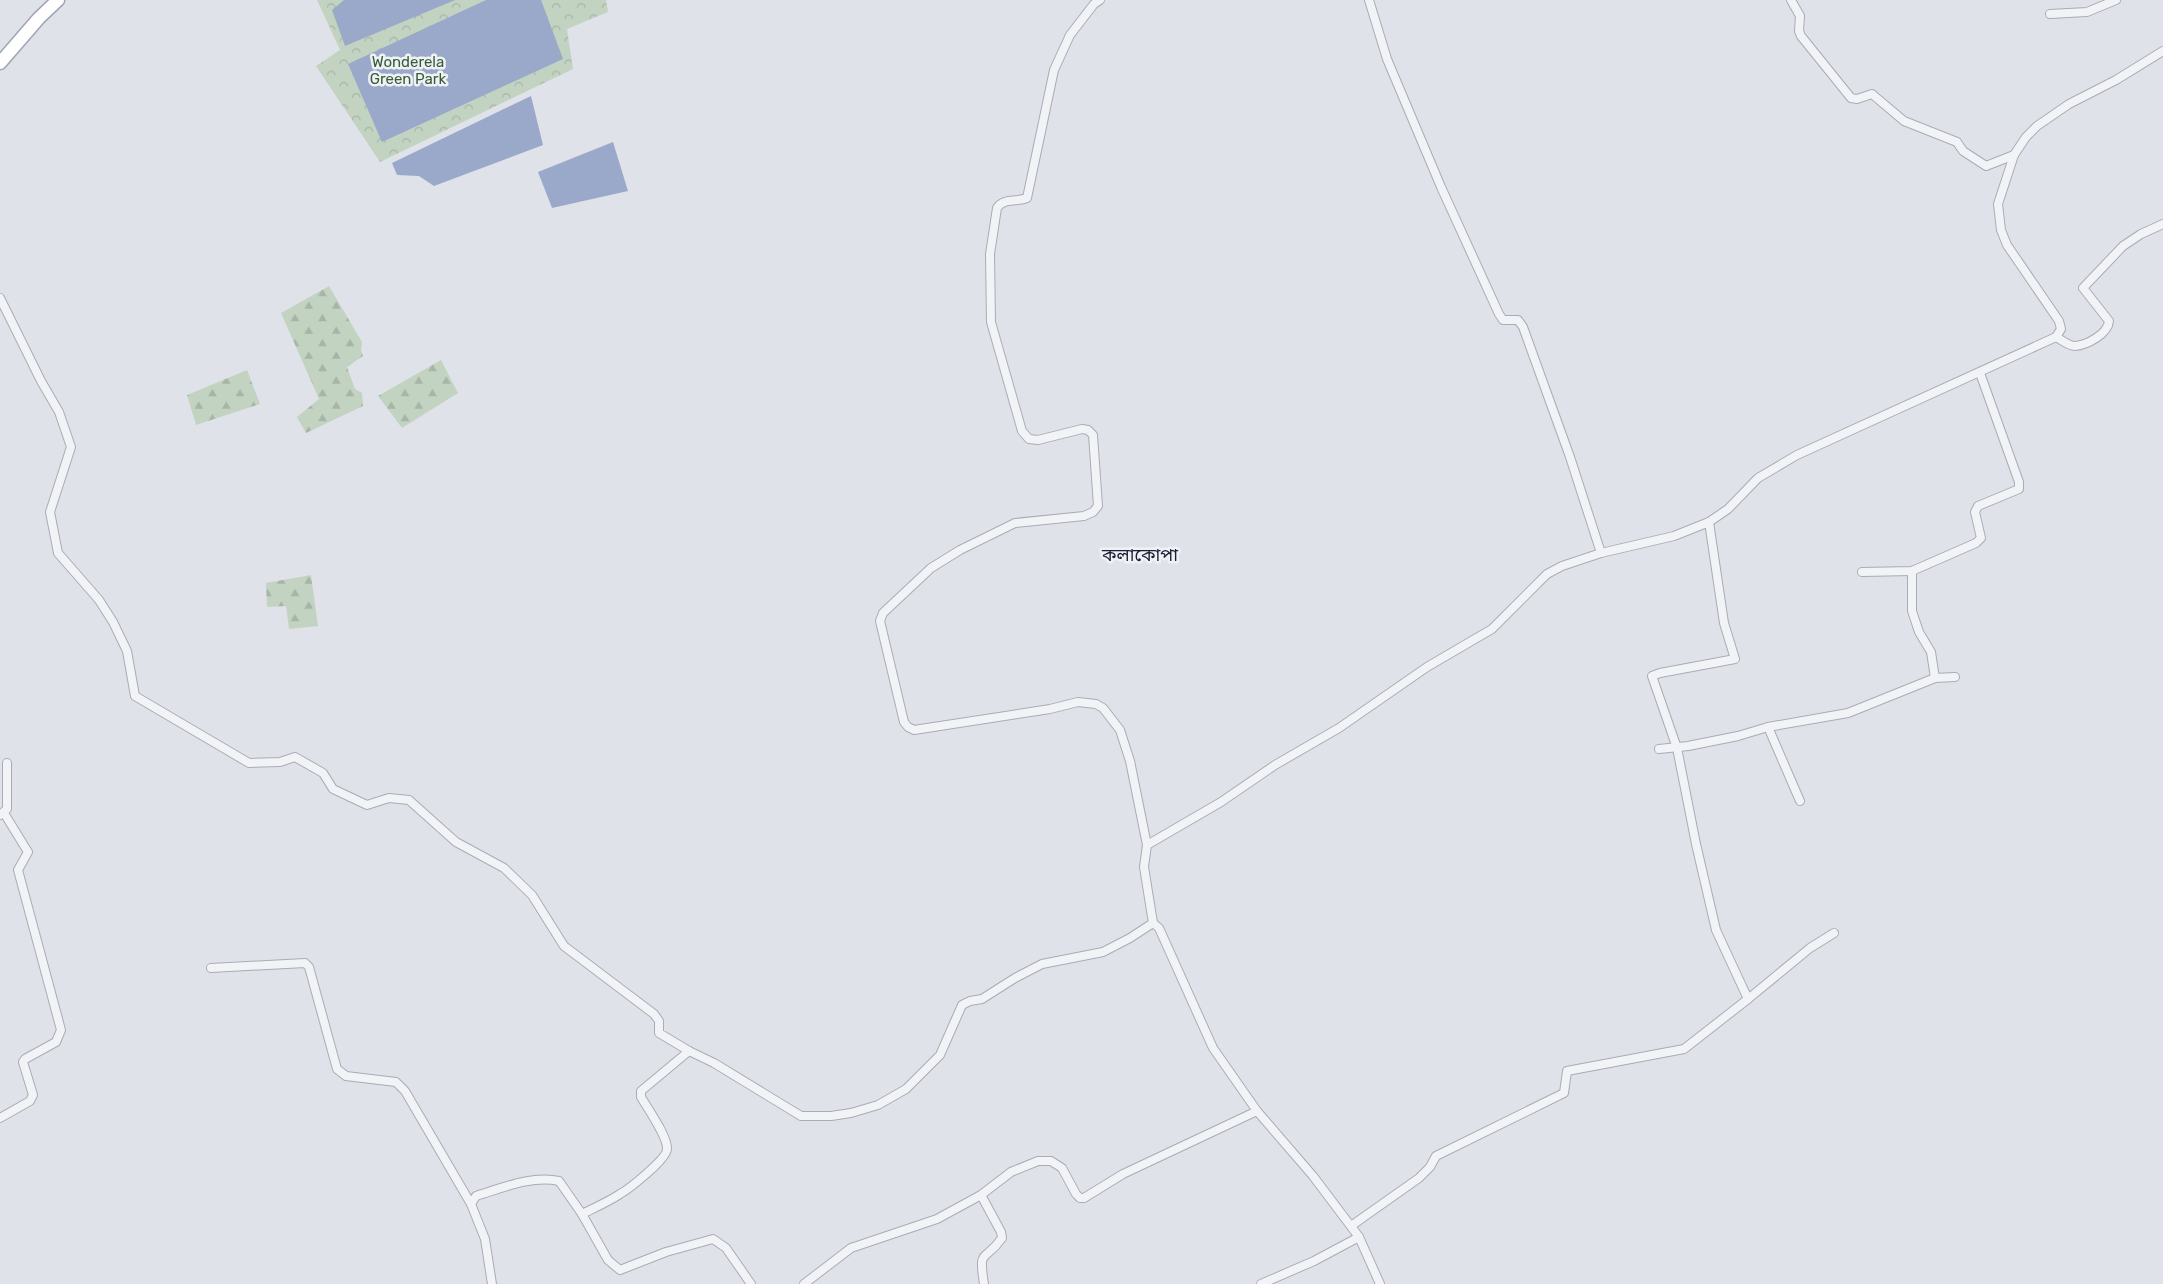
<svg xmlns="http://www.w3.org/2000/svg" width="2163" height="1284" font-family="Rubik,'Noto Sans Bengali',sans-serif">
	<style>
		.forest { fill: url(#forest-firs) }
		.park { fill: url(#park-crowns) }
		.water { fill: #9aa9c9 }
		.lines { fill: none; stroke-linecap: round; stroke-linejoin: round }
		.street-casing { stroke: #a9acb6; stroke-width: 10 }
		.primary-casing { stroke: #9fa4b5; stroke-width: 15 }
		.street { stroke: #f2f3f7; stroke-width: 8 }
		.primary { stroke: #fff; stroke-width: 12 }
		.labels { text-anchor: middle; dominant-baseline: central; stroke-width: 5; stroke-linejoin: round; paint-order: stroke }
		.park-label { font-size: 15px; fill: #365c35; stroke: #eff1f6 }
		.quarter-label { font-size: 18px; fill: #1a1e31; stroke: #eff1f6 }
	</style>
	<defs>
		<pattern id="forest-firs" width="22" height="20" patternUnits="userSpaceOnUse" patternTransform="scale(1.25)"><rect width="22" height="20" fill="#c2d3c1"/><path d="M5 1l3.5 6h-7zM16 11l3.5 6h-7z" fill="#a7b5a7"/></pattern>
		<pattern id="park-crowns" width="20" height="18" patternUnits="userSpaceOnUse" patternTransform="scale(1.25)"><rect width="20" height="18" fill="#c2d3c1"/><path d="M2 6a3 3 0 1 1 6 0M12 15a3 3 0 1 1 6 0" fill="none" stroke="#a7b5a7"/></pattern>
	</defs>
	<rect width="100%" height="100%" fill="#e0e2e9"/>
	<g class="forest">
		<path d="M 329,286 L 362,342 L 361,350 L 363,356 L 347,367 L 355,389 L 362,393 L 363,406 L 306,433 L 297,417 L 319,399 L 281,313 Z"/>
		<path d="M 441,360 L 458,393 L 402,428 L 378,396 Z"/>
		<path d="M 247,370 L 260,404 L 196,425 L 187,395 Z"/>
		<path d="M 311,575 L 318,626 L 289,629 L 286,606 L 267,607 L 266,583 Z"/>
	</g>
	<path class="park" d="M 317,0 L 606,0 L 608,12 L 567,29 L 573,69 L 380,162 L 316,66 L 340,50 Z"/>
	<g class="water">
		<path d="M 344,0 L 455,0 L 345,46 L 332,10 Z"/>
		<path d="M 486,0 L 541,0 L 563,59 L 382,142 L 348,64 Z"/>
		<path d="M 531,96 L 543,145 L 434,186 L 419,176 L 397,175 L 392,163 Z"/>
		<path d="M 613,142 L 628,191 L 552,208 L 538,172 Z"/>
	</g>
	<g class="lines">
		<defs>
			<g id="street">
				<path d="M 1100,0 L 1094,4 L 1070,35 L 1054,70 L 1027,198 C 1017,202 1003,198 997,208 L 990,254 L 991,322 L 1022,431 L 1029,439 L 1038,440 L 1082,429 L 1088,430 L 1093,435 L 1098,506 L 1093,512 L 1084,516 L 1015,523 L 960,550 L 931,568 L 883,613 L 880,621 L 904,722 L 908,727 L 914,730 L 1050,709 L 1078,702 L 1096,704 L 1103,708 L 1120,730 L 1130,761 L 1147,845"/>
				<path d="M 1791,0 L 1800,16 L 1799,31 L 1801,36 L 1851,98 L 1857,99 L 1872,94 L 1904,121 L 1957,142 L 1963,151 L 1986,166 L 2014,155"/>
				<path d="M 2050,14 L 2087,12 L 2116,0"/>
				<path d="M 0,298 L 41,381 L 59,412 L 71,447 L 50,512 L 58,553 L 99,600 L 113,622 L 127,651 L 135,696 L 249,763 L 280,762 L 295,757 L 323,773 L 333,789 L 367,805 L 389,798 L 409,800 L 456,842 L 504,868 L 532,895 L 564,946 L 654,1014 L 659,1021 L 659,1033 L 689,1051 L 714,1063 L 801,1116 L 831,1116 L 851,1113 L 878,1105 L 906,1089 L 940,1055 L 962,1005 L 970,1001 L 982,999 L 1015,978 L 1042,964 L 1103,952 L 1130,938 L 1153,923 L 1144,867 L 1147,845 L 1221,802 L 1275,765 L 1339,728 L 1427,667 L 1492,629 L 1547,574 L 1562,566 L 1601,553 L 1570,457 L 1523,327 L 1518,320 L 1503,320 L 1499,314 L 1441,187 L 1387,59 L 1369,0"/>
				<path d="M 2056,337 C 2062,340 2068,346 2075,346 C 2087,345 2108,334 2109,321 L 2083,288 L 2123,246 L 2141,234 L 2163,224"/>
				<path d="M 1709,522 L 1724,623 L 1735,659 L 1660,673 L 1652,676 L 1677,748 L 1696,844 L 1716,930 L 1748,999 L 1810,948 L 1834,933"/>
				<path d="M 1601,553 L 1674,536 L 1709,522 L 1728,509 L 1758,478 L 1797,455 L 2056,337 L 2061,329 L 2059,321 L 2007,245 L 2001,230 L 1998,204 L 2014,155 L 2026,137 L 2037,126 L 2069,104 L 2116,80 L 2163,51"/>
				<path d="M 1912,571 L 1912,611 L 1919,632 L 1931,652 L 1935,678 L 1955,677"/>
				<path d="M 1862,572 L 1912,571 L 1976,543 L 1981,538 L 1975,512 L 1978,506 L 2019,489 L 2019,482 L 1980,373"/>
				<path d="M 1768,727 L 1800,801"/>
				<path d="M 1659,749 L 1688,746 L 1738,736 L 1768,727 L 1848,713 L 1935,678"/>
				<path d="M 0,815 L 7,809 L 7,763"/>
				<path d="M 211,968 L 305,963 L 309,967 L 337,1069 L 346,1076 L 396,1082 L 405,1091 L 471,1204"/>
				<path d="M 1257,1111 L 1313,1176 L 1359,1237 L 1380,1284"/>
				<path d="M 0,1118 L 30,1101 L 33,1095 L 23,1062 L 25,1059 L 56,1042 L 61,1030 L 18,870 L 28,852 L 4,813"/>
				<path d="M 981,1195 L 1001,1232 L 1002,1238 C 985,1263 978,1246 984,1284"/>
				<path d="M 582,1214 C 594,1208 608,1202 620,1194 C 629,1189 667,1159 667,1149 C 668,1137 648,1109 641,1097 L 641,1091 L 689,1051"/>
				<path d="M 1351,1226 L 1419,1178 L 1430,1167 L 1436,1156 L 1564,1093 L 1567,1071 L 1684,1049 L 1748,999"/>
				<path d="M 492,1284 L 485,1239 L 471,1204 L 476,1196 C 502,1188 532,1175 559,1181 L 582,1214 L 608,1260 L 620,1270 L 666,1252 L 713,1239 L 726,1248 L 751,1284"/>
				<path d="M 804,1284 L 851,1248 L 937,1219 L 981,1195 L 1011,1172 L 1038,1161 L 1051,1161 L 1062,1168 L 1076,1194 L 1080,1198 L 1084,1198 L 1123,1174 L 1257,1111 L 1213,1048 L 1159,928 L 1153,923"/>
				<path d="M 1261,1284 L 1314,1261 L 1359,1237"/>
			</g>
			<path id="primary" d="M 0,63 L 39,18 L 58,0"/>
		</defs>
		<use href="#street" class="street-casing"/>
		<use href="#primary" class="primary-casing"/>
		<use href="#street" class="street"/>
		<use href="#primary" class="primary"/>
	</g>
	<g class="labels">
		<g class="park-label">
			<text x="408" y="62">Wonderela<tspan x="408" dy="17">Green Park</tspan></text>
		</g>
		<g class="quarter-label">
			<text x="1140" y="555">কলাকোপা</text>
		</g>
	</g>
</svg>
